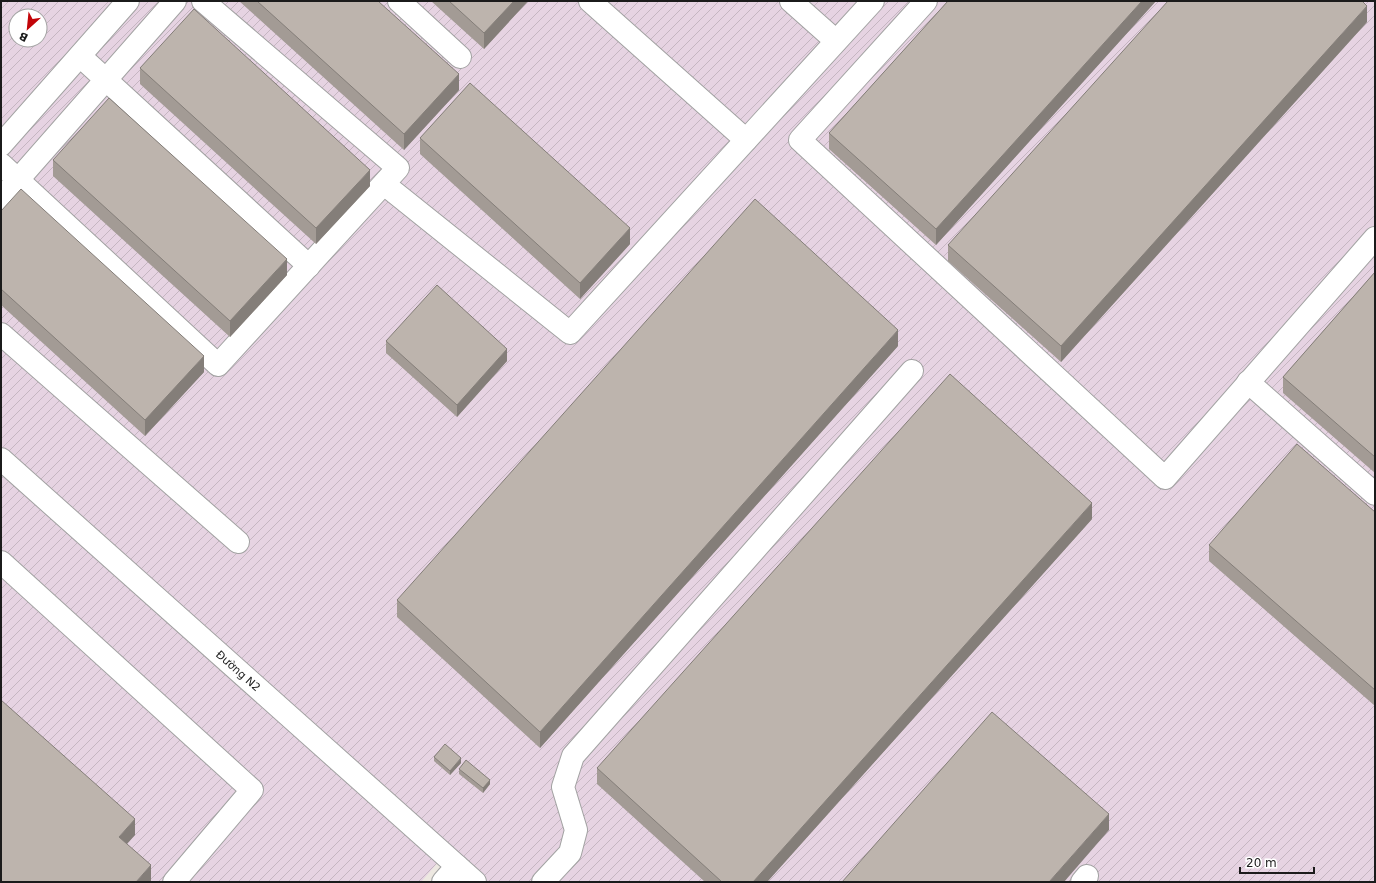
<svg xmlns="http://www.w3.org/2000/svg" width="1376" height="883" font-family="'DejaVu Sans',sans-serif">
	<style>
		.industrial { fill: url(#industrial-furrows); fill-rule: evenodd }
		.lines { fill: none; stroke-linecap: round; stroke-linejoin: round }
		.minor-casing { stroke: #a2a2a2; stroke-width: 24 }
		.minor { stroke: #fff; stroke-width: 22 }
		.wall { fill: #a39b95 }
		.shaded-wall { fill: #847e79 }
		.building { fill: #bdb4ad; stroke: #847e79 }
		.labels { text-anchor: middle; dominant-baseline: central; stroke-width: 3; stroke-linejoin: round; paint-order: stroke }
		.street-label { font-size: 11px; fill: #1b1b1b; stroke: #fff }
	</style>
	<defs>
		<pattern id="industrial-furrows" width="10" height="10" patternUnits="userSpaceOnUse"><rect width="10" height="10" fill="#e6d3e2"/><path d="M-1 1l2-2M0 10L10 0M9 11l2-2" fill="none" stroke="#c5b5c1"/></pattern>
	</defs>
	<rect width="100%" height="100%" fill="#ede8e1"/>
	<path class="industrial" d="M 1,1 L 1375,1 L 1375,882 L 465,882 L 440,860 L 421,882 L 1,882 ZM 16,16 L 40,16 L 40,40 L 16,40 Z"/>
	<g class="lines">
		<defs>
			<g id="minor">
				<path d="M 399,1 L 460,57"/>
				<path d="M 590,1 L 746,140"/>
				<path d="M 791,1 L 836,41"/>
				<path d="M 926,1 L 800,140 L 1165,478 L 1375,238"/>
				<path d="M 80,56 L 309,266"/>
				<path d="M 1,145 L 128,1"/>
				<path d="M 1,164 L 218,365 L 398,168 L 203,1"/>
				<path d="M 384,184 L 570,333 L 873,1"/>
				<path d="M 1,199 L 175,1"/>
				<path d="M 1,334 L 238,542"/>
				<path d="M 1248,382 L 1375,494"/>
				<path id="s1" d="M 1,459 L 475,882"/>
				<path d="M 1,562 L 252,790 L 174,882"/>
				<path d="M 443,882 L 457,866"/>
				<path d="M 543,882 L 570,853 L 576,830 L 563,787 L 573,756 L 912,371"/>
				<path d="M 1082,882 L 1087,876"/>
			</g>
		</defs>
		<use href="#minor" class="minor-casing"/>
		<use href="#minor" class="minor"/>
	</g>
	<g class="wall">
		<path d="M 239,1 L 378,1 L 459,90 L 404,150 Z"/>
		<path d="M 431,1 L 528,1 L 484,49 Z"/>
		<path d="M 948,1 L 1156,1 L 936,245 L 829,149 L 829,133 Z"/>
		<path d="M 1367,22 L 1061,362 L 948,261 L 948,245 Z"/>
		<path d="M 140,68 L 370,186 L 316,244 L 140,84 Z"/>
		<path d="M 420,138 L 630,244 L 580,299 L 420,154 Z"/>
		<path d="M 53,160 L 287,275 L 230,337 L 53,176 Z"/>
		<path d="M 1,211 L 204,372 L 145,436 L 1,305 Z"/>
		<path d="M 1375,272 L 1375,473 L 1283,393 L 1283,377 Z"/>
		<path d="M 386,341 L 507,361 L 457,417 L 386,353 Z"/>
		<path d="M 898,346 L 540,748 L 397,617 L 397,600 Z"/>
		<path d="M 1375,512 L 1375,706 L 1209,561 L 1209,545 Z"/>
		<path d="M 1092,519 L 767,882 L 705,882 L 597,784 L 597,768 Z"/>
		<path d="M 434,757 L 461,763 L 450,775 L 434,761 Z"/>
		<path d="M 459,769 L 490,784 L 483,793 L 459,774 Z"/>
	</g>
	<g class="shaded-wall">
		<path d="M 514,1 L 528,1 L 484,49 L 484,33 Z"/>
		<path d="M 1142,1 L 1156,1 L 936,245 L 936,229 Z"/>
		<path d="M 1367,6 L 1367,22 L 1061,362 L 1061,346 Z"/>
		<path d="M 459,74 L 459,90 L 404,150 L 404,134 Z"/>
		<path d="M 370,170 L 370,186 L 316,244 L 316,228 Z"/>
		<path d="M 630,228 L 630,244 L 580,299 L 580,283 Z"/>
		<path d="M 287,259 L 287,275 L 230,337 L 230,321 Z"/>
		<path d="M 898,330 L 898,346 L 540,748 L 540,732 Z"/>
		<path d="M 507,349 L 507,361 L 457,417 L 457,405 Z"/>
		<path d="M 204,356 L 204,372 L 145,436 L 145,420 Z"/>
		<path d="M 1092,503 L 1092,519 L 767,882 L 753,882 Z"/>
		<path d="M 461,758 L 461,763 L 450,775 L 450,771 Z"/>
		<path d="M 490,780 L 490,784 L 483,793 L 483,788 Z"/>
		<path d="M 1109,814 L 1109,830 L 1064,882 L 1049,882 Z"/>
		<path d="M 135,819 L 135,835 L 119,853 L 119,837 Z"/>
		<path d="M 151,865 L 151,881 L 150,882 L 136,882 Z"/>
	</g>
	<g class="building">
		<path d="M 257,1 L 378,1 L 459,74 L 404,134 Z"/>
		<path d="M 449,1 L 514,1 L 484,33 Z"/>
		<path d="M 948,1 L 1142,1 L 936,229 L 829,133 Z"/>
		<path d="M 1168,1 L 1362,1 L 1367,6 L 1061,346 L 948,245 Z"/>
		<path d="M 194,9 L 370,170 L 316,228 L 140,68 Z"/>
		<path d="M 470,83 L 630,228 L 580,283 L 420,138 Z"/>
		<path d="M 109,98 L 287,259 L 230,321 L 53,160 Z"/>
		<path d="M 21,189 L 204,356 L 145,420 L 1,289 L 1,211 Z"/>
		<path d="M 755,199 L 898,330 L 540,732 L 397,600 Z"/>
		<path d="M 1375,272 L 1375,457 L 1283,377 Z"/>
		<path d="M 437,285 L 507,349 L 457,405 L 386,341 Z"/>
		<path d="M 950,374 L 1092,503 L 753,882 L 722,882 L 597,768 Z"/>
		<path d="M 1297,444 L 1375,512 L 1375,690 L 1209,545 Z"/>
		<path d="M 1,700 L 135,819 L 119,837 L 151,865 L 136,882 L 1,882 Z"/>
		<path d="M 992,712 L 1109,814 L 1049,882 L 842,882 Z"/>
		<path d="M 445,744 L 461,758 L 450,771 L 434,757 Z"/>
		<path d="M 466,760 L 490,780 L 483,788 L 459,769 Z"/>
	</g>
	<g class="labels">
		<g class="street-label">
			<text stroke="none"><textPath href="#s1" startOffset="318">Đường N2</textPath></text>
		</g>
	</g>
	<rect width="1376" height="883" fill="none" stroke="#1b1b1b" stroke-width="4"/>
	<g transform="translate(28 28) rotate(207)"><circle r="19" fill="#ffffff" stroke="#a4a4a4"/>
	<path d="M0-3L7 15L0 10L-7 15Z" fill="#c20408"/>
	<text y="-6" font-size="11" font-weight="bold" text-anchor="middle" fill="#1b1b1b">B</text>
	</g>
	<path d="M1240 867v6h74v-6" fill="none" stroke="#1b1b1b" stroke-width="2"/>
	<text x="1246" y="867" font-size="12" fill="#1b1b1b" stroke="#ffffff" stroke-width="3" paint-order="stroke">20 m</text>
</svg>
